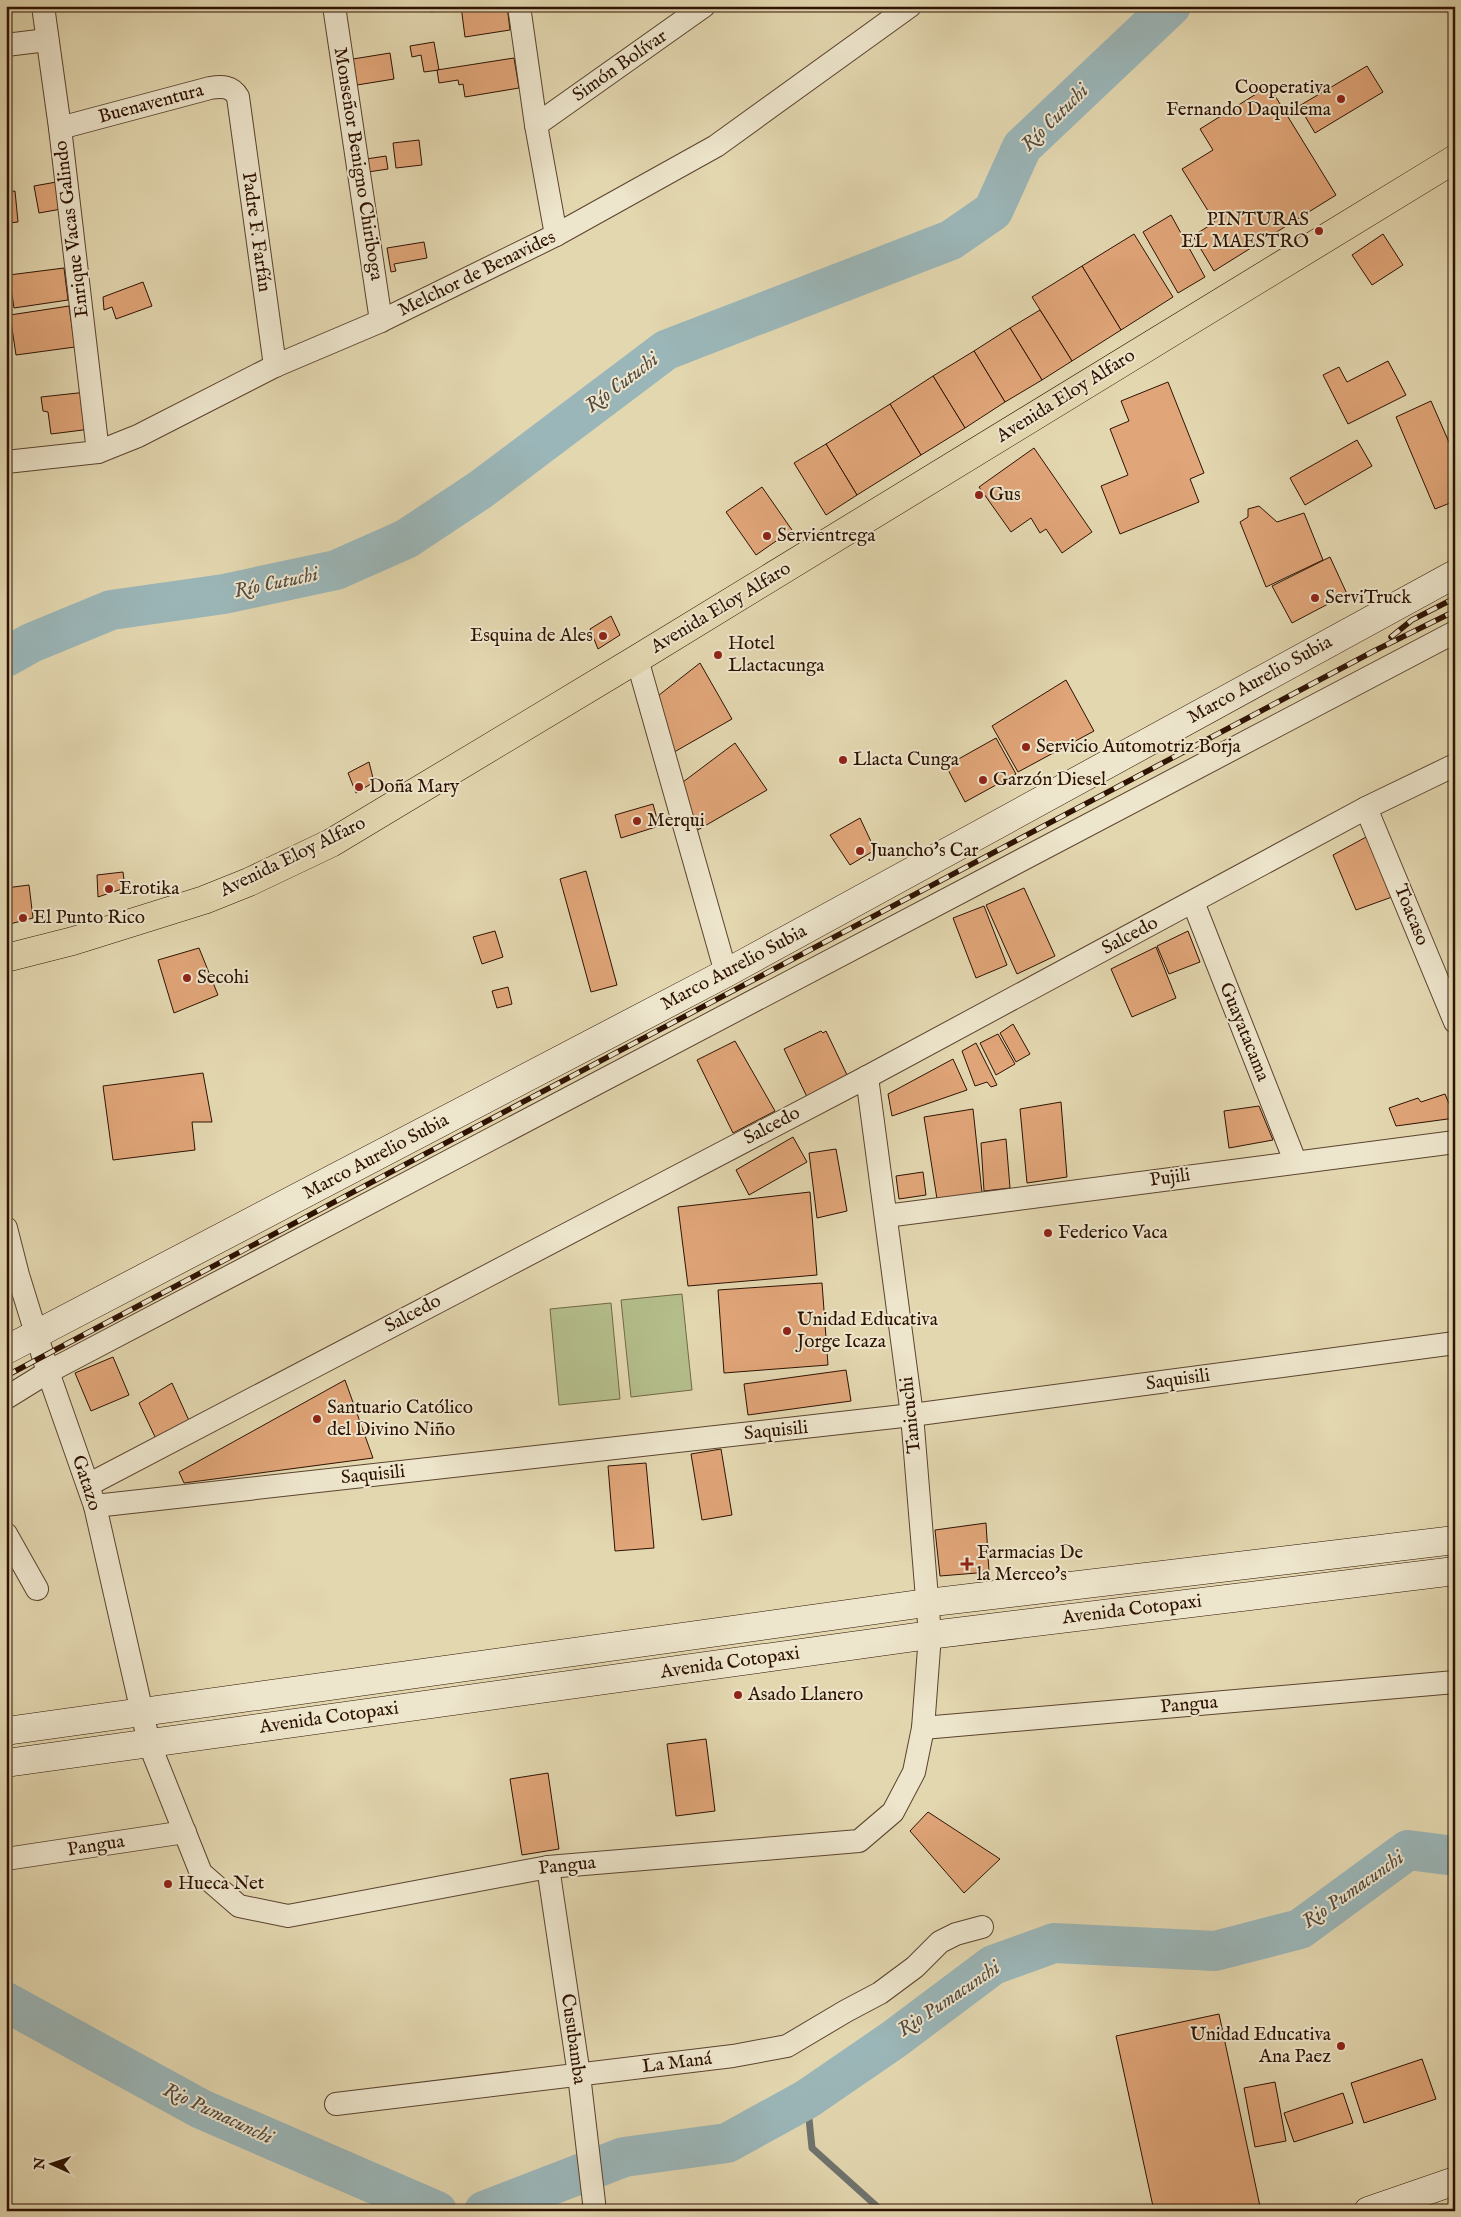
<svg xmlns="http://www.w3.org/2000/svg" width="1461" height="2217" font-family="'IM FELL English',serif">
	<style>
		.garden { fill: #b4be8b; stroke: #716846 }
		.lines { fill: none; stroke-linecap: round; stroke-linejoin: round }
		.stream { stroke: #6f746f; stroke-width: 7 }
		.river { stroke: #9bb6b8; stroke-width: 40 }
		.building { fill: #e0a578; stroke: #2e1202 }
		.street-casing { stroke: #5b432e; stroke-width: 24 }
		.secondary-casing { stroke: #2e1202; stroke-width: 29 }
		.primary-casing { stroke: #2e1202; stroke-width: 29 }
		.street { stroke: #ede5cc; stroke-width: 22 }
		.secondary { stroke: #ede5cc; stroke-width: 28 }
		.primary { stroke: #e3d7b0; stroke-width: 28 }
		.rail-casing { stroke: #2e1202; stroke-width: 5.5 }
		.rail { stroke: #ede5cc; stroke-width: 4; stroke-dasharray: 11; stroke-linecap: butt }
		.poi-dot { fill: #8f2418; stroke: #ede5cc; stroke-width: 2 }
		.labels { text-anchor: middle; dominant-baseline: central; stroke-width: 4; stroke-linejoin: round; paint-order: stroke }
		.street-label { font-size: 19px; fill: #2e1202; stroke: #ede5cc }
		.poi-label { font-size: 19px; fill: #2e1202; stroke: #ede5cc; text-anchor: start }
		.water-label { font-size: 20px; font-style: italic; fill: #544b42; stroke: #ede5cc }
	</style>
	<rect width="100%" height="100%" fill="#e3d7b0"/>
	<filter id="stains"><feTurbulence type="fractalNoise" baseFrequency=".004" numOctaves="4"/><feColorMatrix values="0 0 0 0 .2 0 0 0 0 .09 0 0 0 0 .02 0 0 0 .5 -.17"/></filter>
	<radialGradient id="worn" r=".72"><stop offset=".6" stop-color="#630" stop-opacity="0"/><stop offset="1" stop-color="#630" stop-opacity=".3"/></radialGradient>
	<g class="garden">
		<path d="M 682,1294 L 692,1390 L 631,1397 L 621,1300 Z"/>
		<path d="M 611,1303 L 620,1399 L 559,1405 L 550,1309 Z"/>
	</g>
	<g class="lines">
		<path class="stream" d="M 807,2099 L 812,2148 L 882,2211"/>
		<g class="river">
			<path d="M 6,657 L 31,643 L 111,610 L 224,594 L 336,570 L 406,539 L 480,490 L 666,350 L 951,240 L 993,211 L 1022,147 L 1171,6"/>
			<path d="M 6,2002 L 201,2109 L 437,2211"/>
			<path d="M 484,2211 L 624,2157 L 727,2143 L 807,2099 L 893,2040 L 993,1965 L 1054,1943 L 1215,1951 L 1300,1929 L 1408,1850 L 1455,1856"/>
		</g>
	</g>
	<g class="building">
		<path d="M 430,6 L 458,6 L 459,9 L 431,12 Z"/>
		<path d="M 461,6 L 507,6 L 510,30 L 465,37 Z"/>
		<path d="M 434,42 L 439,70 L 424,72 L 421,55 L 412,57 L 410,46 Z"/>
		<path d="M 390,53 L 394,79 L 357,85 L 353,59 Z"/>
		<path d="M 514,58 L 519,88 L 465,97 L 463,84 L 459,85 L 458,80 L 439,83 L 437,70 Z"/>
		<path d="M 1367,66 L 1383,92 L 1315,133 L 1299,106 Z"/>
		<path d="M 1269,86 L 1336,195 L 1214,271 L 1193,236 L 1215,222 L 1182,169 L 1213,150 L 1200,129 Z"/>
		<path d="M 419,140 L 422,165 L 396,168 L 393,143 Z"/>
		<path d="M 386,156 L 388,169 L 368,172 L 366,159 Z"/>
		<path d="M 62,181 L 67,208 L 39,213 L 34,186 Z"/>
		<path d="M 15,191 L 18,222 L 9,223 L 10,230 L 6,230 L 6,192 Z"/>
		<path d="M 1171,215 L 1205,277 L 1178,293 L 1143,232 Z"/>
		<path d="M 1134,234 L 1173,297 L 1121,330 L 1082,266 Z"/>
		<path d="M 1383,234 L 1403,265 L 1372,285 L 1352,255 Z"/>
		<path d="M 424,242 L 427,258 L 394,264 L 396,271 L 391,272 L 387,248 Z"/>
		<path d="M 1082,266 L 1121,330 L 1072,361 L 1032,297 Z"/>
		<path d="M 64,268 L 68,300 L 14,308 L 9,275 Z"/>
		<path d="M 143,282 L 152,306 L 116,319 L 112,307 L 104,310 L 103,297 Z"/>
		<path d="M 69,306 L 75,347 L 16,355 L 10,315 Z"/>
		<path d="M 1040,310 L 1072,361 L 1042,380 L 1010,328 Z"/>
		<path d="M 1010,328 L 1042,380 L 1005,402 L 974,351 Z"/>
		<path d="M 974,351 L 1005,402 L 965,428 L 933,376 Z"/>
		<path d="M 1388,361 L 1406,395 L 1348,424 L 1323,375 L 1339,367 L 1347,382 Z"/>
		<path d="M 933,376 L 965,428 L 921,455 L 890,404 Z"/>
		<path d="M 1168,382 L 1204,473 L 1190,479 L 1199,502 L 1120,534 L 1101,486 L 1128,475 L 1110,429 L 1129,421 L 1121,401 Z"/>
		<path d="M 87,392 L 91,429 L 51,434 L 48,412 L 43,411 L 41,397 Z"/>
		<path d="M 1431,401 L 1455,456 L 1455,501 L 1435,509 L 1396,417 Z"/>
		<path d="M 890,404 L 921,455 L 857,495 L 826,444 Z"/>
		<path d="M 1357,440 L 1372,466 L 1305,505 L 1290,478 Z"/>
		<path d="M 826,444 L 857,495 L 826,515 L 794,463 Z"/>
		<path d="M 1034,448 L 1092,532 L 1062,553 L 1046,529 L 1040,533 L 1031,518 L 1011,532 L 979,487 Z"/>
		<path d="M 762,487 L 792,530 L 756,555 L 726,512 Z"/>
		<path d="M 1259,506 L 1277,522 L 1304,513 L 1323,560 L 1266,587 L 1240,522 L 1248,517 L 1248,509 Z"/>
		<path d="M 1330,557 L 1347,594 L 1292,623 L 1272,586 Z"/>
		<path d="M 611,616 L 620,635 L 598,649 L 590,629 Z"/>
		<path d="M 700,663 L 732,719 L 669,755 L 654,699 Z"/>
		<path d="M 1066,680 L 1094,731 L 1018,772 L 992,726 Z"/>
		<path d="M 996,738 L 1016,774 L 965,802 L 946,766 Z"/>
		<path d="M 735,743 L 767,790 L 696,831 L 679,785 Z"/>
		<path d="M 369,762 L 374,782 L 356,793 L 348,773 Z"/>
		<path d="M 653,804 L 659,826 L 621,838 L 615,815 Z"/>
		<path d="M 860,818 L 875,850 L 850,865 L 830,835 Z"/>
		<path d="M 1368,836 L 1392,897 L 1356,910 L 1333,855 Z"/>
		<path d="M 586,871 L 617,985 L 591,992 L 560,879 Z"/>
		<path d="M 123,872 L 125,888 L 98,897 L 97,875 Z"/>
		<path d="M 29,885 L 33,918 L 6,925 L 6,888 Z"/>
		<path d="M 1024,888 L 1055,956 L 1017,974 L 986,905 Z"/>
		<path d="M 984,906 L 1007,965 L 976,978 L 953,918 Z"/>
		<path d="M 495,931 L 503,957 L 482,964 L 473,937 Z"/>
		<path d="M 1188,931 L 1200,962 L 1169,974 L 1157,946 Z"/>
		<path d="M 1156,947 L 1176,998 L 1132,1017 L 1111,969 Z"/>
		<path d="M 199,948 L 218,995 L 174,1013 L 158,960 Z"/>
		<path d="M 508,987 L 512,1004 L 497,1008 L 492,991 Z"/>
		<path d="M 1013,1024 L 1030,1054 L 1016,1062 L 1000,1033 Z"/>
		<path d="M 821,1031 L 823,1033 L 826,1031 L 848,1077 L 808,1099 L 784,1049 Z"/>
		<path d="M 998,1034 L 1015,1064 L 996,1075 L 980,1043 Z"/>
		<path d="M 735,1041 L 775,1111 L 733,1133 L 697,1060 Z"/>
		<path d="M 976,1043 L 997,1085 L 991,1087 L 987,1082 L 975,1086 L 962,1051 Z"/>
		<path d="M 953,1059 L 967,1090 L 892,1116 L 888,1094 Z"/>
		<path d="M 203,1073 L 212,1122 L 192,1122 L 195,1150 L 113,1160 L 103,1086 Z"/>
		<path d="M 1445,1094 L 1455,1118 L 1396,1126 L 1389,1108 L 1418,1098 L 1421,1102 Z"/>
		<path d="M 1061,1102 L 1067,1177 L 1027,1183 L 1020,1109 Z"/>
		<path d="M 1259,1106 L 1273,1140 L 1229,1148 L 1224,1111 Z"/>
		<path d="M 973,1109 L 982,1193 L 937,1199 L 924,1117 Z"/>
		<path d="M 793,1137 L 807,1162 L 749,1195 L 736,1170 Z"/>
		<path d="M 1006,1139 L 1010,1188 L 984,1191 L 981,1143 Z"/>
		<path d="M 836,1149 L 847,1211 L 817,1218 L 809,1153 Z"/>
		<path d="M 923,1172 L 926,1195 L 899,1199 L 896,1176 Z"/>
		<path d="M 810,1192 L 817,1275 L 688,1286 L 678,1207 Z"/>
		<path d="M 822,1283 L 828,1365 L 724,1373 L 718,1290 Z"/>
		<path d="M 113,1357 L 129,1395 L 91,1411 L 75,1373 Z"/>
		<path d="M 846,1370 L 851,1401 L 748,1415 L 744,1384 Z"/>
		<path d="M 345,1380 L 373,1458 L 184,1483 L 179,1472 Z"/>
		<path d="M 172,1383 L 191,1425 L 156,1439 L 139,1403 Z"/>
		<path d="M 721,1449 L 732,1515 L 702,1520 L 691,1454 Z"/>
		<path d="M 646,1463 L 654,1548 L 615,1551 L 608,1466 Z"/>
		<path d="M 986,1523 L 989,1572 L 940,1576 L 935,1530 Z"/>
		<path d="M 706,1739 L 715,1811 L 676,1816 L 667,1744 Z"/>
		<path d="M 548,1773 L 559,1849 L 522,1855 L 510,1779 Z"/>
		<path d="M 928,1812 L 1000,1859 L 964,1893 L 910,1831 Z"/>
		<path d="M 1219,2014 L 1261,2211 L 1154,2211 L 1116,2036 Z"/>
		<path d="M 1422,2059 L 1436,2099 L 1364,2123 L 1351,2083 Z"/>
		<path d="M 1275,2082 L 1286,2141 L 1255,2147 L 1244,2088 Z"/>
		<path d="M 1343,2093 L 1353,2123 L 1294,2142 L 1284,2113 Z"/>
	</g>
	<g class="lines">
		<defs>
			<g id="street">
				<path d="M 43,6 L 60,128 L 98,452"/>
				<path d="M 334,6 L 381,321"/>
				<path d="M 519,6 L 536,125 L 556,235"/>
				<path d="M 6,45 L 47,40"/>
				<path d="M 536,125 L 704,6"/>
				<path d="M 60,128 L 210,88 C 222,86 232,86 238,97 L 275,366"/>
				<path d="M 6,462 L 98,452 L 138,436 L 275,366 L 381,321 L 556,235 L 716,146 L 910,6"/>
				<path d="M 637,659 L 726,973"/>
				<path d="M 1366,808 L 1455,1022"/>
				<path d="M 1193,902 L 1295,1161"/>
				<path d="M 886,1216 L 1455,1142"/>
				<path d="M 6,1228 L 18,1275 L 48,1372 L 95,1506 L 149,1743 L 201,1873 L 239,1906 L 288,1916 L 548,1867 L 859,1841 L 893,1812 L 914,1772 L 923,1728 L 930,1635 L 912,1415 L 867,1077"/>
				<path d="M 6,1398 L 48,1372 L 1455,632"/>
				<path d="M 88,1485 L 867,1077 L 1366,808 L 1455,765"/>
				<path d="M 95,1506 L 912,1415 L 1455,1343"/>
				<path d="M 6,1534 L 37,1589"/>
				<path d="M 923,1728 L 1455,1682"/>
				<path d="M 6,1859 L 185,1832"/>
				<path d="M 548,1867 L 579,2075 L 595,2211"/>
				<path d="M 336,2104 L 733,2056 L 787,2046 L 846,2011 L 880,1993 L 915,1967 L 940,1942 L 956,1934 L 982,1927"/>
			</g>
			<g id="secondary">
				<path d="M 6,1350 L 726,973 L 1455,574"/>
				<path d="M 6,1731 L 926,1603 L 1455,1540"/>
				<path d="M 6,1763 L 930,1635 L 1455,1571"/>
				<path d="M 1368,2211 L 1455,2181"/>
			</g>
			<path id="primary" d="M 6,958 L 73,941 L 204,900 L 249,882 L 331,843 L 637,659 L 1455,159"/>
		</defs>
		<use href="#street" class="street-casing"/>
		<use href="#secondary" class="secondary-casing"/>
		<use href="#primary" class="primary-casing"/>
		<use href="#street" class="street"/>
		<use href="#secondary" class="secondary"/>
		<use href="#primary" class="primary"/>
		<defs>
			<g id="rail">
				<path d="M 1391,637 L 1412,620 L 1455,598"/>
				<path d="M 6,1376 L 1374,651 L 1455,611"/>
			</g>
		</defs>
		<use href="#rail" class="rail-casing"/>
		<use href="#rail" class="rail"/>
	</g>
	<g class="poi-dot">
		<circle cx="1341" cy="99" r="5"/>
		<circle cx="1319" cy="231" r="5"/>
		<circle cx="979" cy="495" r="5"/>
		<circle cx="767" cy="536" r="5"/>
		<circle cx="1315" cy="598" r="5"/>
		<circle cx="603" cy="636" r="5"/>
		<circle cx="718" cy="655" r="5"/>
		<circle cx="1026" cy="747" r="5"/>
		<circle cx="843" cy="760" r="5"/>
		<circle cx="983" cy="780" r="5"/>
		<circle cx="359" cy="787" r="5"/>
		<circle cx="637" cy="821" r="5"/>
		<circle cx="860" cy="851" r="5"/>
		<circle cx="109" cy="889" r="5"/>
		<circle cx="23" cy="918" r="5"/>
		<circle cx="187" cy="978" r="5"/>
		<circle cx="1048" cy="1233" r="5"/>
		<circle cx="787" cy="1331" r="5"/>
		<circle cx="317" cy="1419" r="5"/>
		<path d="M964.5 1556.5h5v5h5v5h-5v5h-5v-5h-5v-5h5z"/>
		<circle cx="738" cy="1695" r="5"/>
		<circle cx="168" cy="1884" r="5"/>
		<circle cx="1341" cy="2046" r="5"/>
	</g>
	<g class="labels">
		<g class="street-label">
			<text transform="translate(620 66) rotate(-35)">Simón Bolívar</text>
			<text transform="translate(151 104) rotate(-15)">Buenaventura</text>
			<text transform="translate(358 164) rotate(81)">Monseñor Benigno Chiriboga</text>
			<text transform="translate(72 229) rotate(-97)">Enrique Vacas Galindo</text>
			<text transform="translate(256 232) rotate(82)">Padre F. Farfán</text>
			<text transform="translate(477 274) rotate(-26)">Melchor de Benavides</text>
			<text transform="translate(1066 396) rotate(-32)">Avenida Eloy Alfaro</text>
			<text transform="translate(721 608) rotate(-31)">Avenida Eloy Alfaro</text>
			<text transform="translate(1260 680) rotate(-29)">Marco Aurelio Subia</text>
			<text transform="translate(293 857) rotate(-26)">Avenida Eloy Alfaro</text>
			<text transform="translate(1411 915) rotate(68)">Toacaso</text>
			<text transform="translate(1130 936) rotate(-28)">Salcedo</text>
			<text transform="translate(734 968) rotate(-28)">Marco Aurelio Subia</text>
			<text transform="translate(1244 1032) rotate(68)">Guayatacama</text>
			<text transform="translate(772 1126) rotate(-28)">Salcedo</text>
			<text transform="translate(376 1157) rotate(-28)">Marco Aurelio Subia</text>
			<text transform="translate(1170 1178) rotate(-8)">Pujili</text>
			<text transform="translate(413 1314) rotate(-28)">Salcedo</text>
			<text transform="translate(1178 1380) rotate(-8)">Saquisili</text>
			<text transform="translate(911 1415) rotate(-96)">Tanicuchi</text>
			<text transform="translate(776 1431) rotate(-6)">Saquisili</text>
			<text transform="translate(373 1475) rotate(-6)">Saquisili</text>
			<text transform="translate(86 1483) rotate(72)">Gatazo</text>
			<text transform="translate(1132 1610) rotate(-7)">Avenida Cotopaxi</text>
			<text transform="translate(730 1663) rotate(-8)">Avenida Cotopaxi</text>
			<text transform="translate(1189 1705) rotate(-5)">Pangua</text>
			<text transform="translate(329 1718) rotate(-8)">Avenida Cotopaxi</text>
			<text transform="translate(96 1846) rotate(-9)">Pangua</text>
			<text transform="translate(567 1866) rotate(-6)">Pangua</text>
			<text transform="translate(573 2039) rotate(82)">Cusubamba</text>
			<text transform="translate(677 2063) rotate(-7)">La Maná</text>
		</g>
		<g class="poi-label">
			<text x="1331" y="88" text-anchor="end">Cooperativa<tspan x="1331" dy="22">Fernando Daquilema</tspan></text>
			<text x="1309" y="220" text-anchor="end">PINTURAS<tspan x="1309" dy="22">EL MAESTRO</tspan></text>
			<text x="989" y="495">Gus</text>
			<text x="777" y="536">Servientrega</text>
			<text x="1325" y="598">ServiTruck</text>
			<text x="593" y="636" text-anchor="end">Esquina de Ales</text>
			<text x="728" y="644">Hotel<tspan x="728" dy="22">Llactacunga</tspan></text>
			<text x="1036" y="747">Servicio Automotriz Borja</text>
			<text x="853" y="760">Llacta Cunga</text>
			<text x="993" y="780">Garzón Diesel</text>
			<text x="369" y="787">Doña Mary</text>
			<text x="647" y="821">Merqui</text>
			<text x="870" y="851">Juancho's Car</text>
			<text x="119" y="889">Erotika</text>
			<text x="33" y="918">El Punto Rico</text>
			<text x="197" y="978">Secohi</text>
			<text x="1058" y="1233">Federico Vaca</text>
			<text x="797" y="1320">Unidad Educativa<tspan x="797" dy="22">Jorge Icaza</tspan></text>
			<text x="327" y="1408">Santuario Católico<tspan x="327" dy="22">del Divino Niño</tspan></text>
			<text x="977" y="1553">Farmacias De<tspan x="977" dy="22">la Merceo's</tspan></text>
			<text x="748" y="1695">Asado Llanero</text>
			<text x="178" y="1884">Hueca Net</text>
			<text x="1331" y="2035" text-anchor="end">Unidad Educativa<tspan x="1331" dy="22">Ana Paez</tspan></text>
		</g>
		<g class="water-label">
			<text transform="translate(1055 118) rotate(-45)">Río Cutuchi</text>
			<text transform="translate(622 383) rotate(-37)">Río Cutuchi</text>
			<text transform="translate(276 583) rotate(-12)">Río Cutuchi</text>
			<text transform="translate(1353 1890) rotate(-35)">Rio Pumacunchi</text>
			<text transform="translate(949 1999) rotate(-34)">Rio Pumacunchi</text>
			<text transform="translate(218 2114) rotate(25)">Rio Pumacunchi</text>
		</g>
	</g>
	<rect width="1461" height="2217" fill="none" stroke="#e3d7b0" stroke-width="25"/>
	<rect x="8" y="8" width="1446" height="2202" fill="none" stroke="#2e1202" stroke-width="2.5"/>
	<rect x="12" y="12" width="1436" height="2192" fill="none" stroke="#2e1202"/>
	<g transform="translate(52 2164) rotate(273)" stroke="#ede5cc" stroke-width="4" paint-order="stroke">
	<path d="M0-4L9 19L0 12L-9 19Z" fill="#2e1202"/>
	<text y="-8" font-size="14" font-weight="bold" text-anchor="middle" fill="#2e1202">N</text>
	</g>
	<rect width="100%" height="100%" filter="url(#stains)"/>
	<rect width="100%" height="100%" fill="url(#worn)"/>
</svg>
